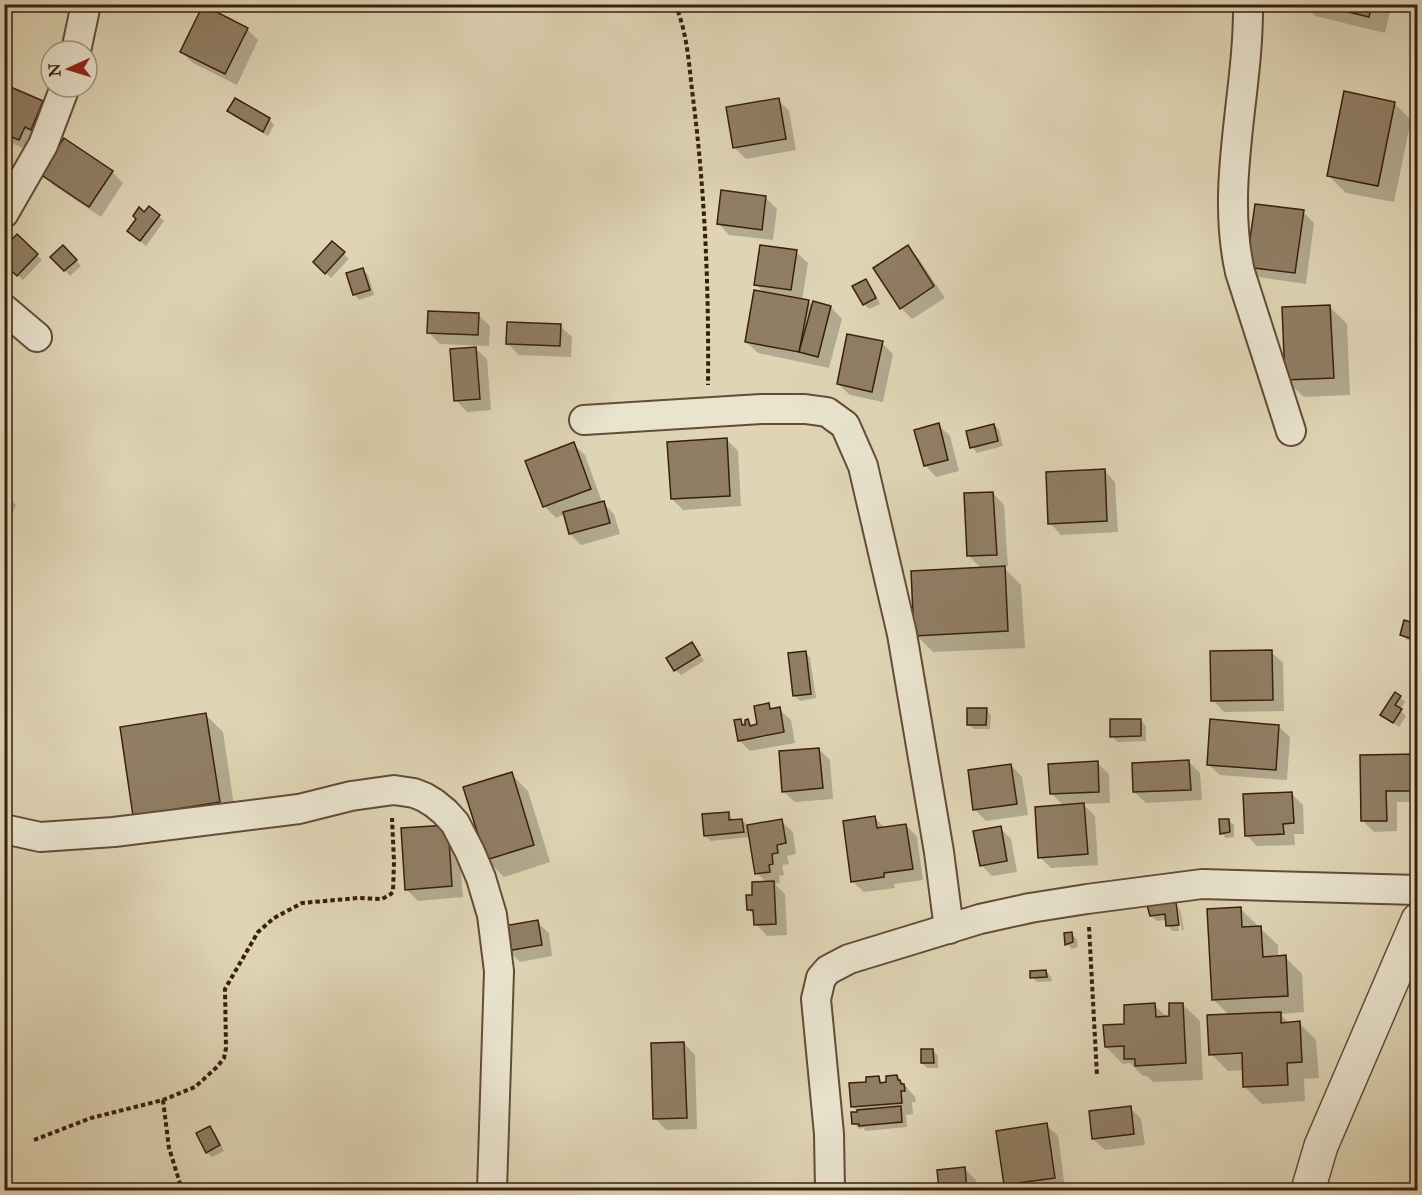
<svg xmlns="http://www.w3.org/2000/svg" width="1422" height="1195" font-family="'IM FELL Great Primer',serif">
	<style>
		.shadow { fill: #0003; fill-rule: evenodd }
		.building { fill: #907e64; stroke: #3a1f0d; stroke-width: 1.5 }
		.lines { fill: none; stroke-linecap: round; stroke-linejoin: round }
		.minor-casing { stroke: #634c37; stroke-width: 32 }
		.tertiary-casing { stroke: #634c37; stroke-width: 36 }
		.path { stroke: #3a1f0d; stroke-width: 4; stroke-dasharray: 4.5 3; stroke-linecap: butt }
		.minor { stroke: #eae4cf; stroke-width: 28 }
		.tertiary { stroke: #eae4cf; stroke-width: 33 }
	</style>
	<rect width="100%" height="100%" fill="#dfd5b5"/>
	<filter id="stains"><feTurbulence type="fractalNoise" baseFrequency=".00333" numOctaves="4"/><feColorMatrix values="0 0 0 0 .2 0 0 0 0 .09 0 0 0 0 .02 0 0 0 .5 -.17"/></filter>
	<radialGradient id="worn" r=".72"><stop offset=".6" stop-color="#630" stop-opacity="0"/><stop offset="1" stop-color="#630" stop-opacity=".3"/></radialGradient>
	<g class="shadow">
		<path d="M 1303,4 L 1392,4 L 1385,33 L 1315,16 Z"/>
		<path d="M 247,29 L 258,40 L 237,85 L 193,63 L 181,52 Z"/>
		<path d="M 4,93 L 42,102 L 54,114 L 30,151 L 4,140 Z"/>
		<path d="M 778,100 L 789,111 L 796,150 L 746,159 L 735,148 Z"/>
		<path d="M 1394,103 L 1411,120 L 1394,202 L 1346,193 L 1329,176 Z"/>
		<path d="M 229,111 L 269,119 L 274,125 L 268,136 L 234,116 Z"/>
		<path d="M 112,172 L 123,183 L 101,217 L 53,185 L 42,174 Z"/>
		<path d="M 765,197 L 777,209 L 773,240 L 729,235 L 718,223 Z"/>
		<path d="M 149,208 L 164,221 L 146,246 L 134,236 Z"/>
		<path d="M 1303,212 L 1314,223 L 1306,284 L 1259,277 L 1248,266 Z"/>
		<path d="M 17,236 L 42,260 L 23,280 L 4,262 Z"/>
		<path d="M 332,243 L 349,259 L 331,278 L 315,262 Z"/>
		<path d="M 63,247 L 81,266 L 70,276 L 53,257 Z"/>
		<path d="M 908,247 L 919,259 L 945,298 L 912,319 L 901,308 Z"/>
		<path d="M 796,252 L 808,263 L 802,300 L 808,301 L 813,306 L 831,307 L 842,319 L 829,368 L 758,353 L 746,342 L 765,293 L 755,284 Z"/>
		<path d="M 363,270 L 368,275 L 374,295 L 359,300 L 354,294 Z"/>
		<path d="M 865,281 L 871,286 L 880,304 L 869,309 L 864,304 Z"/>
		<path d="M 1330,307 L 1347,324 L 1350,395 L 1304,397 L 1286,380 Z"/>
		<path d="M 478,315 L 490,326 L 489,346 L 440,344 L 428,332 Z"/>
		<path d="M 560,326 L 572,337 L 571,357 L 519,355 L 508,344 Z"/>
		<path d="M 882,343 L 893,354 L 883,402 L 850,395 L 838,384 Z"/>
		<path d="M 475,348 L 487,359 L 491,410 L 467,412 L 456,400 Z"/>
		<path d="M 938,425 L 950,436 L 959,471 L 936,477 L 925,465 Z"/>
		<path d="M 994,425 L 999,430 L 1003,446 L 977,453 L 972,447 Z"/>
		<path d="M 727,440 L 738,451 L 741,506 L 683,510 L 672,499 Z"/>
		<path d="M 573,444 L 585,455 L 602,502 L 614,514 L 620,534 L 581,545 L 570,534 L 565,514 L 556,518 L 544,506 Z"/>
		<path d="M 1104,470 L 1115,482 L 1118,532 L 1061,535 L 1050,523 Z"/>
		<path d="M 993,493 L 1004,505 L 1008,566 L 1002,566 L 1021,585 L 1025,648 L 933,652 L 916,635 L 982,569 L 969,556 Z"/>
		<path d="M 4,494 L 16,505 L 4,529 Z"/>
		<path d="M 1418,626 L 1418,643 L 1407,640 L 1401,635 Z"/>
		<path d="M 692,644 L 704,661 L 681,675 L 675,670 Z"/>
		<path d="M 805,652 L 810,658 L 816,698 L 800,701 L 795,696 Z"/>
		<path d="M 1271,652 L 1283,663 L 1284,711 L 1224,712 L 1213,700 Z"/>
		<path d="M 1400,697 L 1405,702 L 1400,710 L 1406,716 L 1399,727 L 1382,715 Z"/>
		<path d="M 769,705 L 774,710 L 779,709 L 791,720 L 795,743 L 750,751 L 739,740 L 740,720 L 747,727 L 748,721 L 754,727 L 759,726 ZM 767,733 L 768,736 L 756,739 L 756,736 Z"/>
		<path d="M 986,710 L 991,715 L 990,729 L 974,729 L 968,724 Z"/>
		<path d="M 206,715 L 223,732 L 236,819 L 135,815 Z"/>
		<path d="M 1140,720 L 1146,726 L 1146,741 L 1117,742 L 1112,736 Z"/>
		<path d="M 1278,726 L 1290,737 L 1287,780 L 1220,775 L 1208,764 Z"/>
		<path d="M 819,749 L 830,760 L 833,799 L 795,802 L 783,791 Z"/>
		<path d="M 1362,756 L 1418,756 L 1418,802 L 1397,802 L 1397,831 L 1374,832 L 1362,820 Z"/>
		<path d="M 1189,762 L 1200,773 L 1202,800 L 1146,803 L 1134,792 Z"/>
		<path d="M 1097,763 L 1109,774 L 1110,803 L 1083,804 L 1095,816 L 1098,865 L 1051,868 L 1040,857 L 1064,806 L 1052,794 Z"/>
		<path d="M 1011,765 L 1022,777 L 1028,815 L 986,821 L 975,810 Z"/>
		<path d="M 511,774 L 528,791 L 550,862 L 504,877 L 487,860 Z"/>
		<path d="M 1292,794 L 1303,805 L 1304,834 L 1294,834 L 1295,845 L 1257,846 L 1246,835 Z"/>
		<path d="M 728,813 L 734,821 L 742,820 L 748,826 L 781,821 L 793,832 L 796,854 L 787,856 L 789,864 L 782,865 L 784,875 L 779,876 L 780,883 L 775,884 L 785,894 L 787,935 L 767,936 L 756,924 L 755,916 L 748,909 L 754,896 L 767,883 L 757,873 L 750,837 L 711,841 L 705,836 Z"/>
		<path d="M 875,818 L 885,828 L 906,825 L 917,837 L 923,880 L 894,884 L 895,888 L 864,892 L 852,881 Z"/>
		<path d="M 1228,820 L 1234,825 L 1234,837 L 1226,838 L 1221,833 Z"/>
		<path d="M 1000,828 L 1011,839 L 1017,872 L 992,876 L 981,865 Z"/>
		<path d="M 402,830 L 458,838 L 463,897 L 418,901 L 407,890 Z"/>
		<path d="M 1175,904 L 1180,909 L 1184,930 L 1182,930 L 1178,907 L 1175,907 L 1179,931 L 1173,931 L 1168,926 L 1167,920 L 1157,921 L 1151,916 Z"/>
		<path d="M 1240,908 L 1257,925 L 1257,928 L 1260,928 L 1278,945 L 1278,957 L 1285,957 L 1302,974 L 1304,1012 L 1280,1014 L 1290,1024 L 1299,1023 L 1316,1040 L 1319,1078 L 1304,1079 L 1305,1101 L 1262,1104 L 1245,1087 L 1244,1070 L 1228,1071 L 1211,1054 L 1230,1016 L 1213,999 Z"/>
		<path d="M 537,922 L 549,933 L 552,956 L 520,962 L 508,950 Z"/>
		<path d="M 1066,934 L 1071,934 L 1077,939 L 1078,947 L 1072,949 L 1067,944 Z"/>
		<path d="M 1046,971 L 1051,977 L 1052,981 L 1037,982 L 1032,977 Z"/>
		<path d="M 1182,1004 L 1200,1021 L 1203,1080 L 1153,1082 L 1147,1076 L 1143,1076 L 1130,1063 L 1123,1064 L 1106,1047 L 1154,1005 L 1167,1017 L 1171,1017 Z"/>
		<path d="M 684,1043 L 695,1055 L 697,1129 L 666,1130 L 655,1118 Z"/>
		<path d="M 933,1050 L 938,1056 L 938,1068 L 927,1068 L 922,1063 Z"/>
		<path d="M 897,1076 L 915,1097 L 916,1102 L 912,1102 L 913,1114 L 906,1115 L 907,1127 L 866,1131 L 863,1128 L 859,1129 L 854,1123 L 859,1113 L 852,1106 L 868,1083 L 879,1078 L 884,1084 Z"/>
		<path d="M 1130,1108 L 1141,1119 L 1145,1145 L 1105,1150 L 1093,1139 Z"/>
		<path d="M 1046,1125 L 1058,1136 L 1065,1189 L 1011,1190 L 1005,1184 Z"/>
		<path d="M 210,1127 L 215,1133 L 224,1151 L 212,1157 L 207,1152 Z"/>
		<path d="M 965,1169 L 976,1180 L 977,1190 L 941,1190 L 939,1171 Z"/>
	</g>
	<g class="building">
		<path d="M 1316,4 L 1372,4 L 1369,17 Z"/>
		<path d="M 203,5 L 248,28 L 225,74 L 180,52 Z"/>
		<path d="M 6,85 L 43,101 L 31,130 L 25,127 L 19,140 L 4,134 L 4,89 Z"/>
		<path d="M 1344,91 L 1395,102 L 1378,186 L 1327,176 Z"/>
		<path d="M 235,98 L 270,118 L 263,132 L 227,111 Z"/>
		<path d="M 779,98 L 786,139 L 733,148 L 726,107 Z"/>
		<path d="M 64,138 L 113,171 L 89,207 L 40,174 Z"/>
		<path d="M 721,190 L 766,196 L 762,230 L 717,224 Z"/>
		<path d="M 1255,204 L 1304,210 L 1295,273 L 1246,267 Z"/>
		<path d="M 149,206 L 160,215 L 140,241 L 127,231 L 136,219 L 133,216 L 139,207 L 144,212 Z"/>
		<path d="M 17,234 L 38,254 L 17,276 L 4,264 L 4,248 Z"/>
		<path d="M 332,241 L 345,252 L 325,274 L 313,262 Z"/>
		<path d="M 63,245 L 77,260 L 64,271 L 50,257 Z"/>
		<path d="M 760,245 L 797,250 L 791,290 L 754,285 Z"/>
		<path d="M 908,245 L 934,286 L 900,309 L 873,268 Z"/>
		<path d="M 363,268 L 370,290 L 353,295 L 346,273 Z"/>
		<path d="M 866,279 L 876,298 L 863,305 L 852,286 Z"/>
		<path d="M 754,290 L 809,300 L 799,352 L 745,342 Z"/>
		<path d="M 813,301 L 831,306 L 818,357 L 799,352 Z"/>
		<path d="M 1330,305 L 1334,378 L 1285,380 L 1282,307 Z"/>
		<path d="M 428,311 L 479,313 L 478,335 L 427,333 Z"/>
		<path d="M 507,322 L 561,324 L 560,346 L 506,344 Z"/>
		<path d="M 847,334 L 883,341 L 872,392 L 837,384 Z"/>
		<path d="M 476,347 L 480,399 L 454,401 L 450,349 Z"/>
		<path d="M 939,423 L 948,460 L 924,466 L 914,430 Z"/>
		<path d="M 994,424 L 998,441 L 970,448 L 966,431 Z"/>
		<path d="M 727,438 L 730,496 L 671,499 L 667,442 Z"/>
		<path d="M 574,442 L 591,489 L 543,507 L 525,461 Z"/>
		<path d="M 1105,469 L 1107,521 L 1048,524 L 1046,472 Z"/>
		<path d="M 993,492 L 997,555 L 967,556 L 964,493 Z"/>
		<path d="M 604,501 L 610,523 L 569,534 L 563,512 Z"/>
		<path d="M 1005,566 L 1008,631 L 914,636 L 911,571 Z"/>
		<path d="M 1404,620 L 1418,624 L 1418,641 L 1400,635 Z"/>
		<path d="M 692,642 L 700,655 L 674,671 L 666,658 Z"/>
		<path d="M 1272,650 L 1273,700 L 1211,701 L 1210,651 Z"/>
		<path d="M 806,651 L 811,694 L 793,696 L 788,653 Z"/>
		<path d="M 1395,692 L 1401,696 L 1395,705 L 1402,709 L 1393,723 L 1380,715 Z"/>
		<path d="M 769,703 L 770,709 L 780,707 L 784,732 L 738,741 L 734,720 L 741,719 L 742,725 L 745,725 L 745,720 L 748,719 L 750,726 L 757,724 L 754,706 Z"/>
		<path d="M 967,708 L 987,708 L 986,725 L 967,725 Z"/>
		<path d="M 206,713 L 220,802 L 133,816 L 120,727 Z"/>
		<path d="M 1110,719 L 1141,719 L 1141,736 L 1110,737 Z"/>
		<path d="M 1210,719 L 1279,725 L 1276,770 L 1207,765 Z"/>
		<path d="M 819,748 L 823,788 L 782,792 L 779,751 Z"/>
		<path d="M 1418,754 L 1418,791 L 1386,791 L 1387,821 L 1361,821 L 1360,755 Z"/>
		<path d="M 1189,760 L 1191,790 L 1133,792 L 1132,763 Z"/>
		<path d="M 1098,761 L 1099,792 L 1050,794 L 1048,764 Z"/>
		<path d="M 1011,764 L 1017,804 L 973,810 L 968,770 Z"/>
		<path d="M 512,772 L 534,845 L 486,860 L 463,787 Z"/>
		<path d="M 1292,792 L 1294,823 L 1283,824 L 1284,834 L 1245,836 L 1243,794 Z"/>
		<path d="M 1084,803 L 1088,854 L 1038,858 L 1035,807 Z"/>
		<path d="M 729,812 L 729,820 L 742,819 L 744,832 L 704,836 L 702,814 Z"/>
		<path d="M 875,816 L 877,828 L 906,824 L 913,869 L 884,873 L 884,877 L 851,882 L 843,821 Z"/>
		<path d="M 782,819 L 786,843 L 777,845 L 778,853 L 772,854 L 773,864 L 769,865 L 770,872 L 755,874 L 747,825 Z"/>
		<path d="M 1219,819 L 1229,819 L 1230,832 L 1220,834 Z"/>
		<path d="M 448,825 L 452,886 L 405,890 L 401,828 Z"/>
		<path d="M 1001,826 L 1007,861 L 980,866 L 973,831 Z"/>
		<path d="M 774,881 L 776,924 L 754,925 L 753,910 L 747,910 L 746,895 L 752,895 L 752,882 Z"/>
		<path d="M 1176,902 L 1179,925 L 1166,926 L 1165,914 L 1150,916 L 1147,905 Z"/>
		<path d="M 1241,907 L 1242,927 L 1261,926 L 1263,957 L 1286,955 L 1288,996 L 1212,1000 L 1207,909 Z"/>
		<path d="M 538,920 L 542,945 L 507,951 L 503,926 Z"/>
		<path d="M 1072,932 L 1073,942 L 1065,945 L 1064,933 Z"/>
		<path d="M 1046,970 L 1047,977 L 1030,978 L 1030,971 Z"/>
		<path d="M 1155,1003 L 1156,1017 L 1169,1016 L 1169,1003 L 1183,1003 L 1186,1063 L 1135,1066 L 1135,1059 L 1124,1059 L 1124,1046 L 1105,1047 L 1103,1025 L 1124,1024 L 1124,1005 Z"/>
		<path d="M 1281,1012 L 1281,1023 L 1300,1021 L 1302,1062 L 1287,1063 L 1288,1085 L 1243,1087 L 1242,1053 L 1209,1055 L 1207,1015 Z"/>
		<path d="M 684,1042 L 687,1118 L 653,1119 L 651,1043 Z"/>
		<path d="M 921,1049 L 933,1049 L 934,1063 L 921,1063 Z"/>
		<path d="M 897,1075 L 898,1080 L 900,1080 L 901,1084 L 904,1084 L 905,1091 L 901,1091 L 902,1103 L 851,1107 L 849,1083 L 866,1082 L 866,1077 L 879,1076 L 880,1083 L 886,1082 L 886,1076 Z"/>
		<path d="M 901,1106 L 902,1122 L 859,1126 L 859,1124 L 852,1124 L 851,1112 L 857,1112 L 857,1110 Z"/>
		<path d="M 1131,1106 L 1134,1134 L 1092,1139 L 1089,1111 Z"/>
		<path d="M 1047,1123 L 1055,1178 L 1004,1185 L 996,1131 Z"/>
		<path d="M 210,1126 L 220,1145 L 206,1153 L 196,1133 Z"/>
		<path d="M 965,1167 L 967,1190 L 939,1190 L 937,1170 Z"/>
	</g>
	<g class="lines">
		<defs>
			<g id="minor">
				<path d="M 1248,4 C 1249,94 1220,183 1240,272 L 1291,431"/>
				<path d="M 76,51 L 86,4"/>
				<path d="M 4,213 L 43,145 L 65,87"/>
				<path d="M 4,309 L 37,337"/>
				<path d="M 584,420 L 761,409 L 805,409 L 827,412 L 845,425 L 863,466 L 902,634 L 939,852 L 949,929"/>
				<path d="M 4,829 L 40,837 L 114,832 L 299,809 L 351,796 L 394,790 L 414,793 L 424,797 L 434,803 L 445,812 L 455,823 L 470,852 L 481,878 L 492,915 L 499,971 L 492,1190"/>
				<path d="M 830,1190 L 829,1134 L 816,999 L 821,978 L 828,970 L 849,959 L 980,919 L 1030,908 L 1087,899 L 1202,884 L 1418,890"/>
			</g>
			<path id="tertiary" d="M 1308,1190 L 1321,1146 L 1418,920"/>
		</defs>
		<use href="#minor" class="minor-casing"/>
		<use href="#tertiary" class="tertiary-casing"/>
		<g class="path">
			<path d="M 675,4 C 688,34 689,67 693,98 C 705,192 709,289 708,385"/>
			<path d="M 1089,927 L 1097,1075"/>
			<path d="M 163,1100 L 169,1148 L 182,1190"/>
			<path d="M 34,1140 L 91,1118 L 163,1100 L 195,1087 L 217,1067 L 224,1058 L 226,1048 L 225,989 L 258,932 L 274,918 L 302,903 L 358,898 L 382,899 L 391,894 L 393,891 L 394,862 L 392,818"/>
		</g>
		<use href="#minor" class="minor"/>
		<use href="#tertiary" class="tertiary"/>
	</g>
	<rect width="1422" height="1195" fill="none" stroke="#dfd5b5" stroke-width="24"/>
	<rect x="6" y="6" width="1410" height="1183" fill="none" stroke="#3a1f0d" stroke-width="3"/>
	<rect x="12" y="12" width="1398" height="1171" fill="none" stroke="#3a1f0d" stroke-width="1.5"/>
	<g transform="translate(69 69) rotate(266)"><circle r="28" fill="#eae4cf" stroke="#a49581" stroke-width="1.5"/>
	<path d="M0-4.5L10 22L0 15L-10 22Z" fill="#8f2418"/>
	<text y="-9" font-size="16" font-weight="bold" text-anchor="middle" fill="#3a1f0d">N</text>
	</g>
	<rect width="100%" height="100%" filter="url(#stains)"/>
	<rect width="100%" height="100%" fill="url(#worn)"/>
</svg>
